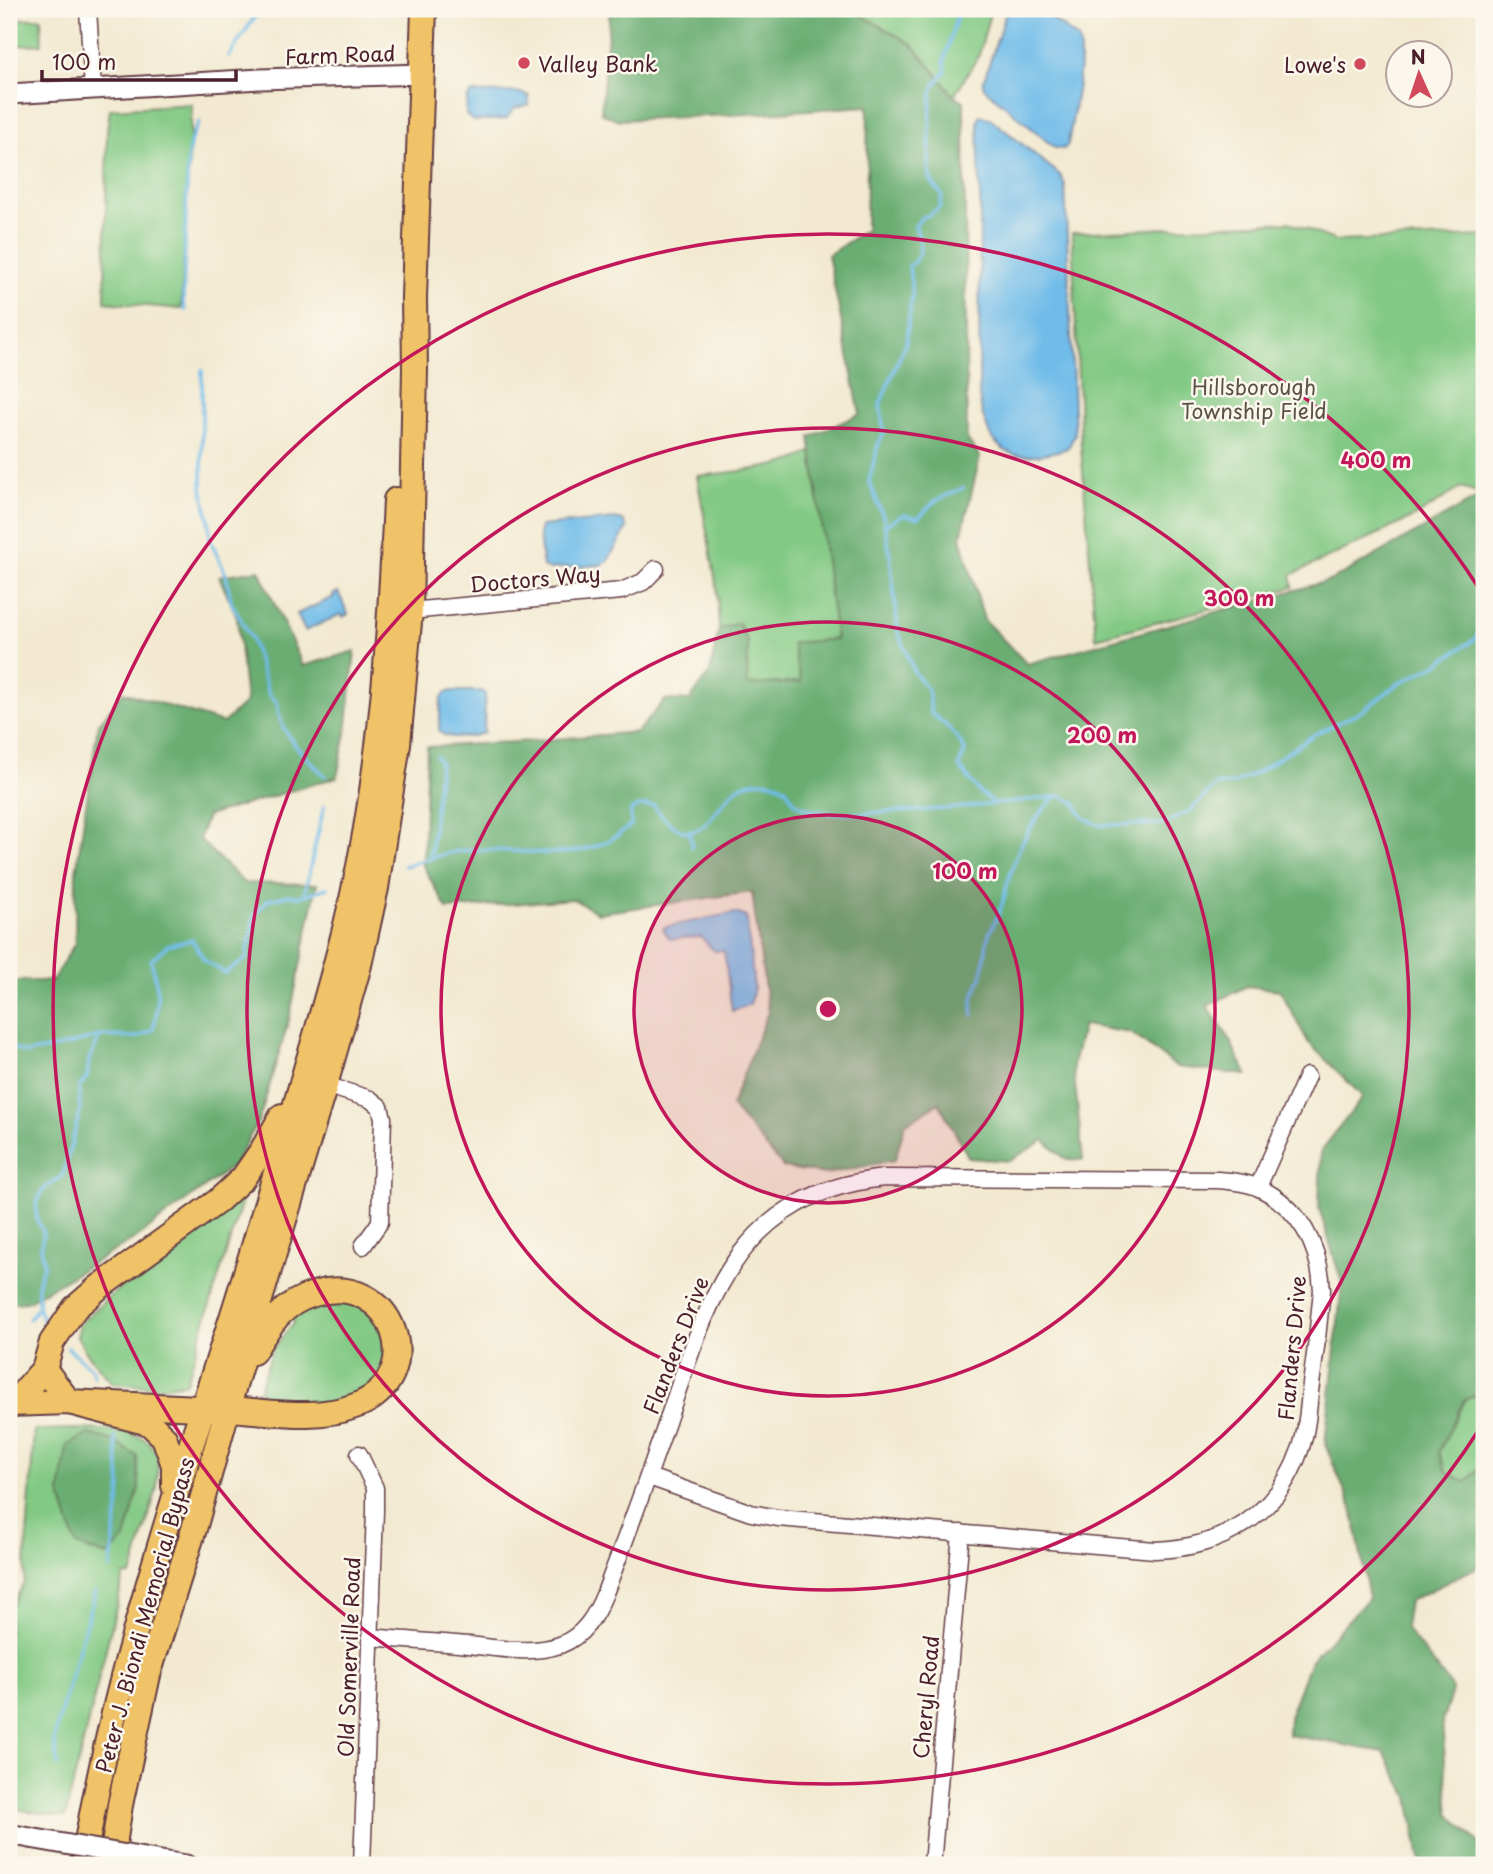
<svg xmlns="http://www.w3.org/2000/svg" width="1493" height="1874" font-family="'Playpen Sans',sans-serif">
	<style>
		.green { fill: #82c984; stroke: #667458; stroke-width: 2 }
		.forest { fill: #69ad72; stroke: #5a664e; stroke-width: 2 }
		.water { fill: #70bce9; stroke: #5d6e8a; stroke-width: 2 }
		.lines { fill: none; stroke-linecap: round; stroke-linejoin: round }
		.stream { stroke: #70bce9; stroke-width: 3.5 }
		.minor-casing { stroke: #633d44; stroke-width: 19 }
		.tertiary-casing { stroke: #633d44; stroke-width: 23 }
		.primary-casing { stroke: #633d44; stroke-width: 28 }
		.trunk-casing { stroke: #633d44; stroke-width: 28 }
		.minor { stroke: #fff; stroke-width: 16 }
		.tertiary { stroke: #fff; stroke-width: 19 }
		.primary { stroke: #f1c369; stroke-width: 24 }
		.trunk { stroke: #f1c369; stroke-width: 24 }
		.tertiary-bridge-casing { stroke: #633d44; stroke-width: 23; stroke-linecap: butt }
		.tertiary-bridge { stroke: #fff; stroke-width: 19 }
		.ring { fill: none; stroke: #c2185b; stroke-width: 3.5 }
		.poi-dot { fill: #d1495b; stroke: #fbf7ec; stroke-width: 2.5 }
		.labels { text-anchor: middle; dominant-baseline: central; stroke-width: 5; stroke-linejoin: round; paint-order: stroke }
		.street-label { font-size: 21px; fill: #4a1f2b; stroke: #fbf7ec }
		.poi-label { font-size: 21px; fill: #4a1f2b; stroke: #fbf7ec; text-anchor: start }
		.park-label { font-size: 21px; fill: #5b5246; stroke: #fbf7ec }
		.centre { fill: #c2185b; stroke: #fbf7ec; stroke-width: 3.5 }
		.ring-label { font-size: 21px; text-anchor: middle; font-weight: bold; fill: #c2185b; stroke: #fbf7ec; stroke-width: 5; stroke-linejoin: round; paint-order: stroke }
	</style>
	<rect width="100%" height="100%" fill="#fbf7ec"/>
	<filter id="ink" filterUnits="userSpaceOnUse"><feTurbulence type="fractalNoise" baseFrequency=".0143" numOctaves="2"/><feDisplacementMap in="SourceGraphic" scale="14" xChannelSelector="R" yChannelSelector="G"/><feConvolveMatrix kernelMatrix="1 2 1 2 8 2 1 2 1" color-interpolation-filters="sRGB"/></filter>
	<filter id="wash" filterUnits="userSpaceOnUse"><feTurbulence type="fractalNoise" baseFrequency=".00686" numOctaves="4" result="noise"/><feDisplacementMap in="SourceGraphic" scale="28" xChannelSelector="R" yChannelSelector="G"/><feGaussianBlur stdDeviation="1.57" result="paint"/><feColorMatrix in="noise" values="0 0 0 0 0 0 0 0 0 0 0 0 0 0 0 0 0 1.4 0 .05"/><feComposite in="paint" operator="in"/></filter>
	<g filter="url(#wash)">
		<rect width="100%" height="100%" fill="#f2e9d0"/>
		<g class="green">
			<path d="M 850,9 L 991,9 L 979,55 L 954,96 L 912,44 Z"/>
			<path d="M 41,18 L 42,44 L 9,46 L 9,20 Z"/>
			<path d="M 192,104 L 181,309 L 105,302 L 107,131 L 110,109 Z"/>
			<path d="M 1289,222 L 1336,241 L 1484,236 L 1484,494 L 1461,487 L 1418,515 L 1291,575 L 1293,587 L 1096,638 L 1081,447 L 1072,233 Z"/>
			<path d="M 812,451 L 836,640 L 801,682 L 747,685 L 748,643 L 739,623 L 719,629 L 717,588 L 697,476 C 728,472 787,469 812,451 Z"/>
			<path d="M 246,1188 L 186,1383 L 159,1387 L 112,1383 L 86,1352 L 77,1336 L 81,1322 L 116,1291 Z"/>
			<path d="M 306,1302 L 366,1303 L 390,1348 L 375,1386 L 324,1408 L 256,1401 L 272,1350 L 294,1322 L 290,1316 Z"/>
			<path d="M 1484,1392 L 1484,1465 L 1465,1482 L 1447,1472 L 1439,1452 L 1464,1400 Z"/>
			<path d="M 80,1429 L 125,1431 L 147,1440 L 158,1455 L 157,1488 L 131,1576 L 124,1575 L 65,1817 L 9,1808 L 9,1610 L 24,1583 L 34,1430 Z"/>
		</g>
		<g class="forest">
			<path d="M 610,9 L 850,9 L 912,44 L 954,96 L 964,101 L 967,439 L 980,457 L 961,537 L 984,620 L 1027,664 L 1332,580 L 1484,494 L 1484,1392 L 1464,1400 L 1439,1452 L 1447,1472 L 1465,1482 L 1484,1465 L 1484,1564 L 1409,1601 L 1405,1627 L 1453,1689 L 1442,1721 L 1449,1814 L 1484,1848 L 1484,1865 L 1421,1865 L 1409,1797 L 1384,1752 L 1288,1735 L 1289,1717 L 1310,1661 L 1369,1598 L 1352,1508 L 1325,1444 L 1342,1283 L 1319,1208 L 1321,1151 L 1363,1097 L 1308,1042 L 1280,990 L 1247,986 L 1207,1006 L 1227,1035 L 1247,1075 L 1177,1067 L 1131,1033 L 1083,1025 L 1073,1064 L 1083,1160 L 1065,1159 L 1044,1140 L 1009,1161 L 969,1158 L 939,1103 L 905,1124 L 895,1160 L 826,1174 L 784,1168 L 731,1106 L 768,1012 L 752,892 L 598,913 L 573,899 L 447,909 L 423,866 L 427,747 L 531,741 L 637,732 L 665,700 L 690,700 L 710,672 L 719,629 L 738,623 L 748,643 L 747,685 L 801,682 L 792,643 L 836,639 L 810,437 L 860,414 L 828,255 L 866,230 L 868,106 L 749,114 L 618,120 L 601,113 Z"/>
			<path d="M 259,570 L 303,666 L 355,651 L 346,733 L 337,777 L 207,816 L 199,839 L 244,883 L 317,884 L 289,1020 L 259,1120 L 234,1165 L 136,1238 L 27,1302 L 9,1303 L 9,981 L 52,981 L 75,943 L 76,872 L 98,725 L 123,692 L 223,723 L 246,702 L 237,617 L 219,576 Z"/>
			<path d="M 88,1434 L 112,1440 L 137,1456 L 139,1488 L 125,1539 L 107,1556 L 76,1545 L 60,1493 L 67,1446 Z"/>
		</g>
		<g class="water">
			<path d="M 1007,9 L 1040,9 L 1078,39 C 1085,60 1072,119 1068,144 L 1064,149 L 1055,148 L 984,88 L 983,83 Z"/>
			<path d="M 517,92 L 529,96 L 529,105 L 515,108 L 506,119 L 473,121 L 466,115 L 467,99 L 472,93 Z"/>
			<path d="M 980,115 L 991,119 L 1060,175 L 1065,185 L 1075,435 L 1068,448 C 1012,465 988,456 979,396 L 980,201 L 978,122 Z"/>
			<path d="M 615,519 L 623,521 L 627,528 L 607,562 L 601,565 L 548,569 L 543,567 L 539,535 L 541,526 Z"/>
			<path d="M 338,592 L 348,614 L 343,617 L 341,614 L 305,631 L 297,614 L 334,597 L 333,595 Z"/>
			<path d="M 451,691 L 482,691 L 485,694 L 484,733 C 472,737 448,741 439,731 L 441,699 L 445,693 Z"/>
			<path d="M 734,913 L 745,916 L 747,920 L 754,988 L 750,1004 L 732,1011 L 724,951 L 714,951 L 701,937 L 670,939 L 663,929 L 665,927 Z"/>
		</g>
		<g class="lines">
			<g class="stream">
				<path d="M 959,9 L 944,61 L 946,70 C 943,76 936,82 933,88 C 930,96 928,168 930,177 C 931,183 939,190 942,196 L 940,207 L 929,215 L 922,217 L 915,226 C 921,241 925,255 909,266 L 912,294 L 906,342 L 880,404 L 884,433 L 878,445 L 869,481 L 884,519 L 890,555 L 898,631 L 914,672 L 928,690 L 931,713 C 945,724 957,734 965,751 L 959,766 L 980,793 L 995,803"/>
				<path d="M 229,56 L 260,9"/>
				<path d="M 185,310 L 183,303 L 188,156 L 191,139 L 199,122"/>
				<path d="M 202,370 L 202,488 L 209,520 L 210,539 L 226,575 L 231,602 L 251,638 L 269,695 L 277,702 C 278,734 304,755 325,776"/>
				<path d="M 885,525 L 903,515 L 918,518 L 935,501 L 963,488"/>
				<path d="M 690,830 L 692,847"/>
				<path d="M 430,859 L 440,762 L 436,756"/>
				<path d="M 404,866 C 422,861 442,853 461,851 C 523,844 578,872 631,825 L 631,810 L 639,806 L 654,806 C 707,876 713,782 757,781 C 768,781 779,782 787,790 C 790,794 792,800 796,803 C 801,807 815,811 821,812 C 841,815 865,813 885,812 C 944,811 1003,803 1061,796 L 1074,802 L 1084,818 L 1099,825 L 1164,824 L 1191,810 L 1216,785 L 1233,784 L 1258,772 L 1315,734 L 1362,711 L 1398,684 L 1439,663 L 1475,639 L 1484,625"/>
				<path d="M 304,895 L 324,806"/>
				<path d="M 973,1015 C 969,997 978,990 982,973 C 985,963 985,951 987,941 C 990,928 1000,914 1003,901 C 1012,862 1025,825 1055,797"/>
				<path d="M 9,1046 L 25,1053 L 60,1047 L 100,1036 L 138,1037 L 153,1030 C 160,1002 158,987 151,960 L 168,945 L 192,940 L 205,961 L 225,973 L 246,959 L 255,914 L 268,900 L 289,895 L 299,897 L 327,888"/>
				<path d="M 29,1319 L 38,1307"/>
				<path d="M 43,1320 L 38,1307 L 38,1281 L 44,1263 L 41,1248 L 43,1232 L 37,1220 L 36,1204 L 43,1190 L 63,1175 L 80,1111 L 79,1088 L 87,1077 L 89,1060 L 100,1036"/>
				<path d="M 68,1348 L 92,1369 L 94,1376"/>
				<path d="M 110,1569 L 121,1486 L 115,1436"/>
				<path d="M 58,1765 L 54,1746 L 55,1733 L 95,1592"/>
			</g>
		</g>
	</g>
	<g filter="url(#ink)">
		<g class="lines">
			<defs>
				<g id="minor">
					<path d="M 88,9 L 93,90"/>
					<path d="M 410,611 L 621,591 L 643,582 L 656,569"/>
					<path d="M 325,1085 L 370,1099 L 380,1107 L 383,1118 L 380,1222 L 363,1246"/>
					<path d="M 1258,1187 L 1307,1076"/>
					<path d="M 359,1454 L 375,1488 L 375,1511 L 362,1865"/>
					<path d="M 370,1637 C 403,1640 436,1642 468,1645 C 498,1648 531,1655 560,1645 C 584,1636 596,1615 605,1593 C 626,1538 646,1483 665,1428 C 707,1305 733,1195 884,1178 L 1216,1180 C 1230,1181 1246,1182 1259,1188 C 1300,1207 1320,1247 1322,1290 C 1319,1324 1315,1358 1310,1392 C 1308,1411 1307,1432 1300,1450 C 1277,1516 1222,1548 1155,1550 L 778,1518 L 751,1513 L 649,1477"/>
					<path d="M 932,1865 L 961,1533"/>
				</g>
				<g id="tertiary">
					<path d="M 9,94 L 260,79 L 422,74"/>
					<path d="M 9,1834 L 30,1838"/>
					<path d="M 167,1862 L 186,1865"/>
				</g>
				<path id="primary" d="M 9,1404 L 69,1402 L 221,1409"/>
				<g id="trunk">
					<path d="M 44,1369 L 69,1402 L 149,1423 L 164,1437 L 174,1465 L 174,1486"/>
					<path d="M 13,1404 L 44,1369 L 52,1342 L 75,1308 L 98,1288 L 218,1201 L 243,1178 L 263,1149 L 282,1116"/>
					<path d="M 227,1409 C 269,1411 315,1421 355,1406 C 431,1379 394,1269 314,1294 C 301,1298 287,1306 278,1316 C 268,1327 261,1339 253,1352"/>
					<path d="M 83,1865 C 113,1681 172,1504 229,1327 C 254,1249 277,1169 300,1090 C 318,1027 338,964 352,899 C 382,767 390,634 396,500"/>
					<path d="M 111,1865 L 120,1805 L 148,1675 L 194,1529 L 235,1382 L 325,1085 L 359,965 L 376,888 L 398,744 L 410,611 L 415,369 L 414,297 L 424,9"/>
				</g>
			</defs>
			<use href="#minor" class="minor-casing"/>
			<use href="#tertiary" class="tertiary-casing"/>
			<use href="#primary" class="primary-casing"/>
			<use href="#trunk" class="trunk-casing"/>
			<use href="#minor" class="minor"/>
			<use href="#tertiary" class="tertiary"/>
			<use href="#primary" class="primary"/>
			<use href="#trunk" class="trunk"/>
			<defs>
				<path id="tertiary-bridge" d="M 30,1838 L 167,1862"/>
			</defs>
			<use href="#tertiary-bridge" class="tertiary-bridge-casing"/>
			<use href="#tertiary-bridge" class="tertiary-bridge"/>
		</g>
	</g>
	<circle cx="828" cy="1009" r="194" fill="#c2185b" fill-opacity=".12"/>
	<g class="ring">
		<circle cx="828" cy="1009" r="194"/>
		<circle cx="828" cy="1009" r="387"/>
		<circle cx="828" cy="1009" r="581"/>
		<path d="M1482 1425A775 775 0 1 1 1482 593"/>
	</g>
	<g class="poi-dot">
		<circle cx="524" cy="63" r="7"/>
		<circle cx="1360" cy="64" r="7"/>
	</g>
	<g class="labels">
		<g class="street-label">
			<text transform="translate(340 54) rotate(-2)">Farm Road</text>
			<text transform="translate(535 578) rotate(-5)">Doctors Way</text>
			<text transform="translate(675 1345) rotate(-69)">Flanders Drive</text>
			<text transform="translate(1291 1348) rotate(-85)">Flanders Drive</text>
			<text transform="translate(144 1615) rotate(-75)">Peter J. Biondi Memorial Bypass</text>
			<text transform="translate(348 1657) rotate(-88)">Old Somerville Road</text>
			<text transform="translate(925 1697) rotate(-85)">Cheryl Road</text>
		</g>
		<g class="poi-label">
			<text x="538" y="63">Valley Bank</text>
			<text x="1346" y="64" text-anchor="end">Lowe's</text>
		</g>
		<g class="park-label">
			<text x="1254" y="386">Hillsborough<tspan x="1254" dy="24">Township Field</tspan></text>
		</g>
	</g>
	<circle cx="828" cy="1009" r="10" class="centre"/>
	<g class="ring-label">
		<text x="1376" y="468">400 m</text>
		<text x="1239" y="606">300 m</text>
		<text x="1102" y="743">200 m</text>
		<text x="965" y="879">100 m</text>
	</g>
	<rect width="1493" height="1874" fill="none" stroke="#fbf7ec" stroke-width="35"/>
	<g transform="translate(1419 74) rotate(357)"><circle r="33" fill="#fbf7ec" stroke="#b4a19f" stroke-width="2"/>
	<path d="M0-5L12 26L0 18L-12 26Z" fill="#d1495b"/>
	<text y="-10" font-size="19" font-weight="bold" text-anchor="middle" fill="#4a1f2b">N</text>
	</g>
	<path d="M42 70v10h194v-10" fill="none" stroke="#4a1f2b" stroke-width="3.5"/>
	<text x="52" y="70" font-size="21" fill="#4a1f2b" stroke="#fbf7ec" stroke-width="5" paint-order="stroke">100 m</text>
</svg>
